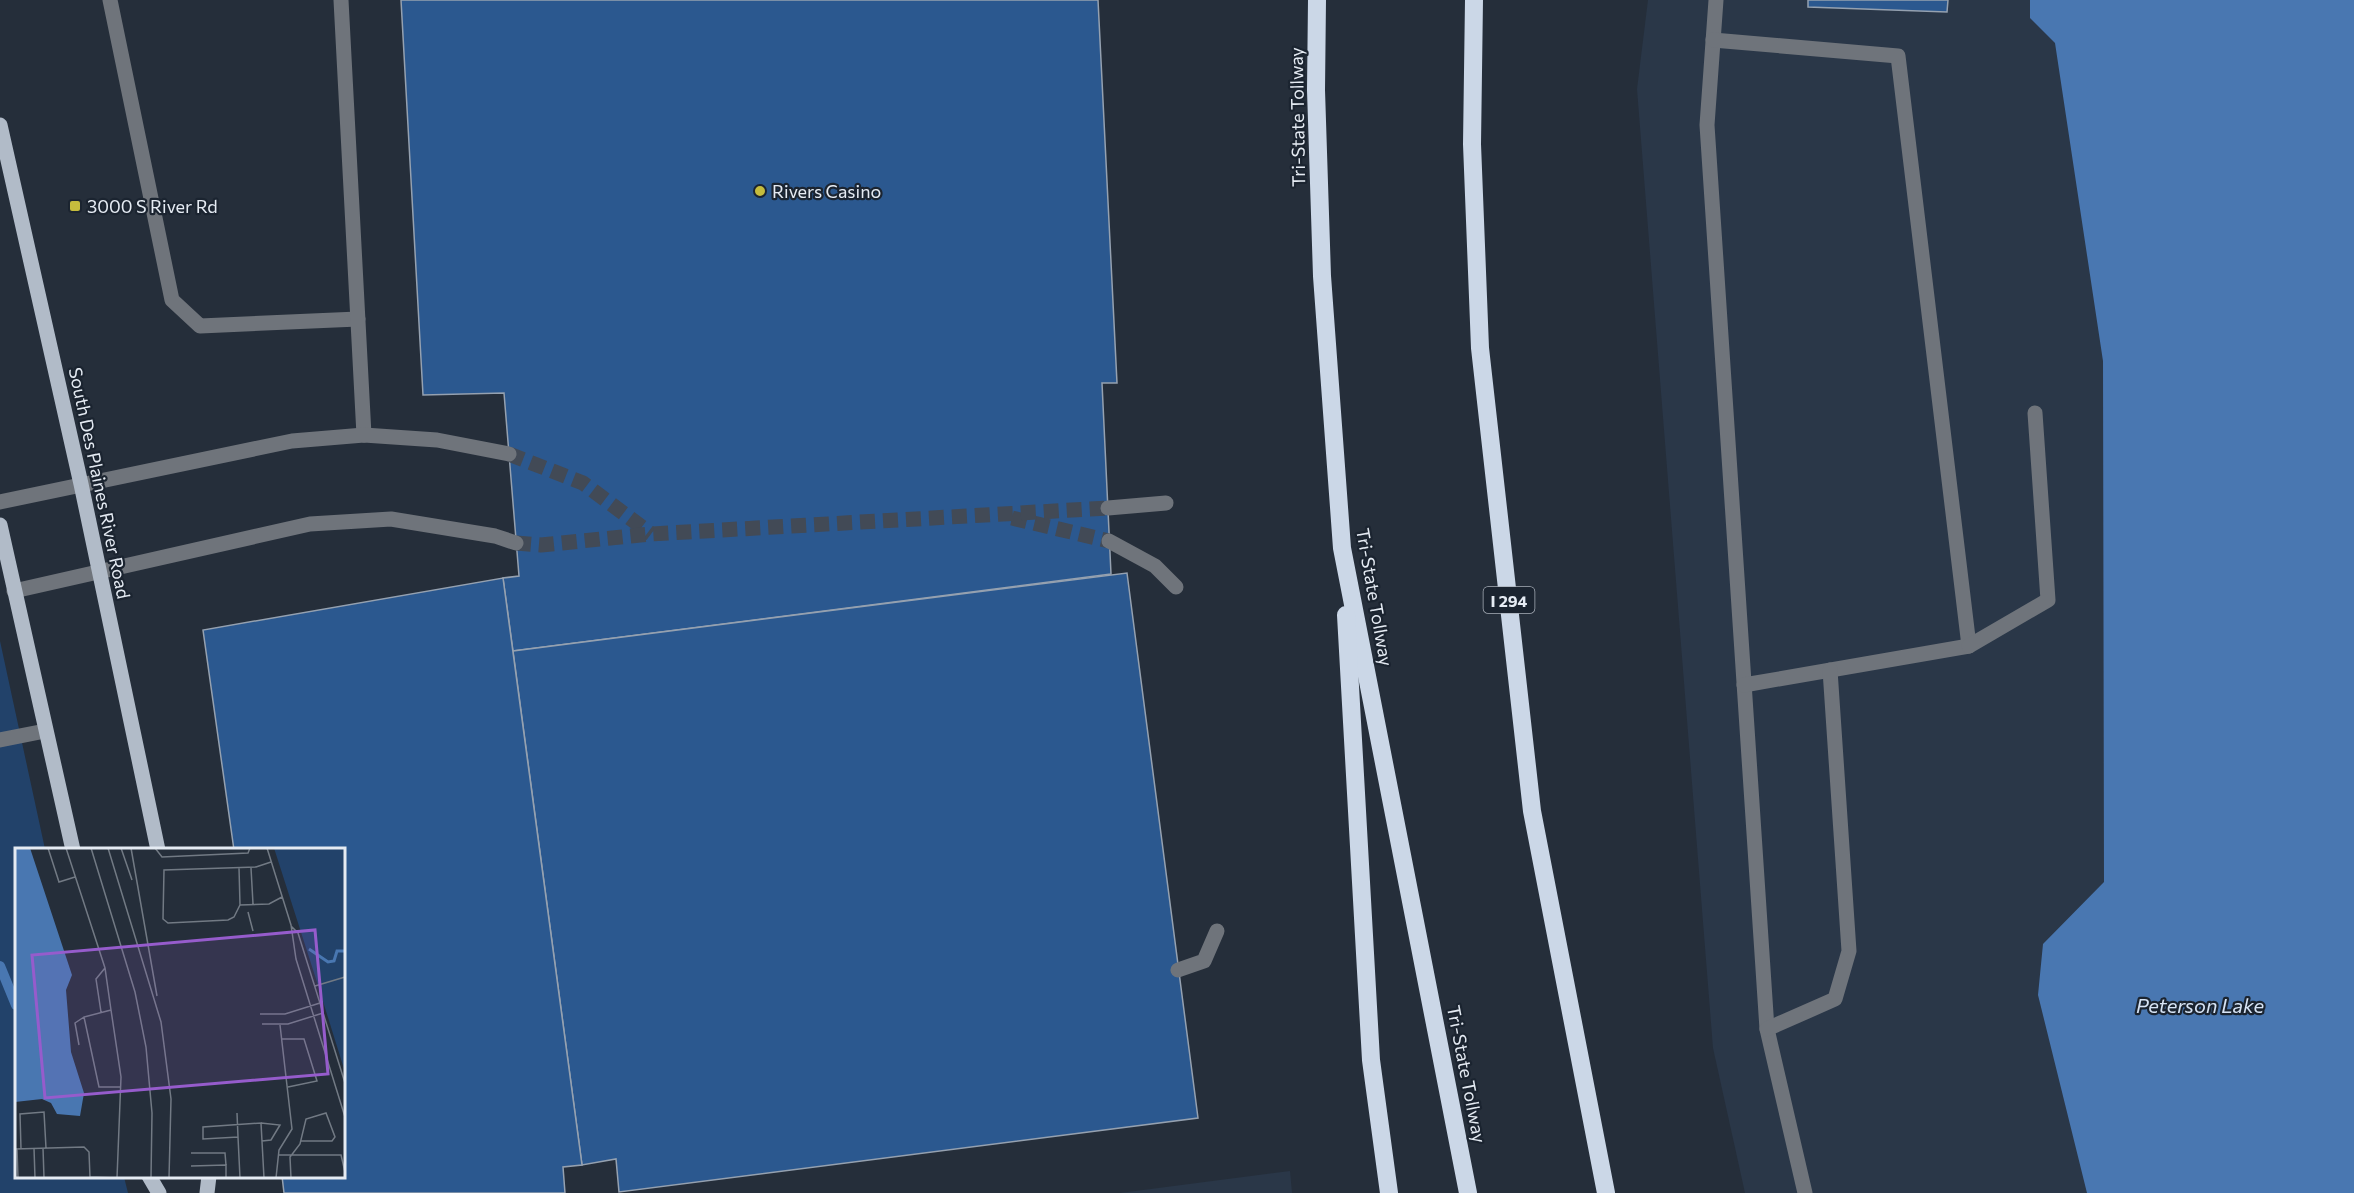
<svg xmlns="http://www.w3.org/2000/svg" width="2354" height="1193" font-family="Commissioner,sans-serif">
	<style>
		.built { fill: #2a3748 }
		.green { fill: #22426a }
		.water { fill: #4977b1 }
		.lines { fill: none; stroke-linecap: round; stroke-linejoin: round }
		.stream { stroke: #4977b1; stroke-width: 10 }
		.building { fill: #2b588f; stroke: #95a1b0; stroke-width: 1.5 }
		.minor-tunnel { stroke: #424a56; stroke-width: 15; stroke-dasharray: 15 8; stroke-linecap: butt }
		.minor { stroke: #6f747b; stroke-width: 15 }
		.major { stroke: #b1bbc8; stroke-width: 15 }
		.highway { stroke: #cbd7e7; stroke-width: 18 }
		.poi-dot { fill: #c5bc3d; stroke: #1b2430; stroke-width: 2 }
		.labels { text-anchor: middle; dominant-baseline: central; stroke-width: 4.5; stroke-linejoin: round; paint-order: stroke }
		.shield { fill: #1b2430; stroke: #a8afb8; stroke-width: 1.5 }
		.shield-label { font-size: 16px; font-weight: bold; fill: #e5ebf3 }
		.street-label { font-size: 18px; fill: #e5ebf3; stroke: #1b2430 }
		.poi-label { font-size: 18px; fill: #e5ebf3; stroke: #1b2430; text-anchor: start }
		.water-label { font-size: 20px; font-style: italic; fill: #d7e4f5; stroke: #1b2430 }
		.inset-river { fill: none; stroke: #4977b1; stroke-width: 3 }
		.inset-road { fill: none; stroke: #727a84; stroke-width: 1.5 }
		.view { fill: #965ccc; fill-opacity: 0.15; stroke: #965ccc; stroke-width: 3 }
		.inset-edge { fill: none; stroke: #e5ebf3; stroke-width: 3 }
	</style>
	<rect width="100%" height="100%" fill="#252e3a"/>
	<g class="built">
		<path d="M 1648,0 L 2354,0 L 2354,1193 L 1745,1193 L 1713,1048 L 1637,89 Z"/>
		<path d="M 1290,1171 L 1292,1193 L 1120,1193 Z"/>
	</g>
	<path class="green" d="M 0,641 L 45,849 L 16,850 L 16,1176 L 124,1177 L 128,1193 L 0,1193 Z"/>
	<path class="water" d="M 2030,0 L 2354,0 L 2354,1193 L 2087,1193 L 2038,995 L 2043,944 L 2104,882 L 2103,361 L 2055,43 L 2030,18 Z"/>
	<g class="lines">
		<path class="stream" d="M 0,966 L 16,1005"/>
	</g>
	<g class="building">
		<path d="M 401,0 L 1098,0 L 1117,383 L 1102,383 L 1111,574 L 513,651 L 503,578 L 519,576 L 504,393 L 423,395 Z"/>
		<path d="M 1808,0 L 1948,0 L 1947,12 L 1808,7 Z"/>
		<path d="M 1127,573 L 1198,1118 L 619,1192 L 616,1159 L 582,1165 L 513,651 Z"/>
		<path d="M 503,578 L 582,1165 L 563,1167 L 565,1193 L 284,1193 L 282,1176 L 344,1176 L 344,850 L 234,850 L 203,630 Z"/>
	</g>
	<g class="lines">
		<g class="minor-tunnel">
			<path d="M 509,454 L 583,483 L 651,534"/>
			<path d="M 1012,518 L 1109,541"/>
			<path d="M 516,543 L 541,545 L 651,534 L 1108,508"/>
		</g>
		<g class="minor">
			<path d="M 110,0 L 172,300 L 200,326 L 358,319"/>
			<path d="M 341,0 L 364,435"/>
			<path d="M 1716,0 L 1707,125 L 1767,1029 L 1805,1193"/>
			<path d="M 1713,40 L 1898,56 L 1969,646 L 1744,685"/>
			<path d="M 0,502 L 292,441 L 364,435 L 437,440 L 509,454"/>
			<path d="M 1108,508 L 1166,503"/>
			<path d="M 1109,541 L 1155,566 L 1176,587"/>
			<path d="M 14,591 L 310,524 L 391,519 L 495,536 L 516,543"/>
			<path d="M 1969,646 L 2048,600 L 2035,413"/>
			<path d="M 0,740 L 45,731"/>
			<path d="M 1178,970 L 1204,961 L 1217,931"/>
			<path d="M 1767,1029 L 1835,999 L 1849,951 L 1830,670"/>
		</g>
		<g class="major">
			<path d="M 0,125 L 81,484 L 158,850"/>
			<path d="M 0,525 L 73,850"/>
			<path d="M 149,1176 L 159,1193"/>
			<path d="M 207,1193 L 209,1176"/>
		</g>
		<g class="highway">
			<path d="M 1317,0 L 1316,90 L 1322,276 L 1342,548 L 1468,1193"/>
			<path d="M 1474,0 L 1472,144 L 1480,348 L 1532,811 L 1606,1193"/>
			<path d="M 1346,615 L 1371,1060 L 1389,1193"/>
		</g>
	</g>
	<g class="poi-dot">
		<circle cx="760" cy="191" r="6"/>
		<rect x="69" y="200" width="12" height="12" rx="3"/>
	</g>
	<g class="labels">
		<rect class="shield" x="1483.5" y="587" width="51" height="26" rx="4.5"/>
		<g class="shield-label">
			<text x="1509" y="600">I 294</text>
		</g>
		<g class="street-label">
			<text transform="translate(1297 117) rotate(-91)">Tri-State Tollway</text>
			<text transform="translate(100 483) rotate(78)">South Des Plaines River Road</text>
			<text transform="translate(1375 597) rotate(80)">Tri-State Tollway</text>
			<text transform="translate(1467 1074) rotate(79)">Tri-State Tollway</text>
		</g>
		<g class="poi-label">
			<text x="772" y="191">Rivers Casino</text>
			<text x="87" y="206">3000 S River Rd</text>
		</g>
		<g class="water-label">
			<text x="2200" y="1005">Peterson Lake</text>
		</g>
	</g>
	<g transform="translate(15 848)">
		<rect width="330" height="330" fill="#252e3a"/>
		<path d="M 259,0 L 330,0 L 330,224 L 301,131 Z" fill="#22426a"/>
		<path d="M 0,0 L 15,0 L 57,127 L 51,142 L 56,204 L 69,245 L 65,268 L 42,266 L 36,255 L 27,251 L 0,254 Z" fill="#4977b1"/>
		<path class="inset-river" d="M 294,101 L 313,114 L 319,113 L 322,103 L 330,103"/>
		<path class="inset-road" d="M 33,0 L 44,34 L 60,29M 51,0 L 90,120 L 96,162 L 106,229 L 102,330M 76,0 L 120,144 L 131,199 L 137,265 L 136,330M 93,0 L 146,174 L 156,251 L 154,330M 106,0 L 117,32M 116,0 L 142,148M 140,0 L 147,9 L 233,5 L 235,0M 252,0 L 276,77 L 281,111 L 330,269M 256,14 L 241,19 L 149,22 L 148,71 L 153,75 L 213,72 L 219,69 L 225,57 L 254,56 L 267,49M 224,20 L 225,57M 236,20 L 238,56M 233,64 L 238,83M 276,78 L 283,85 L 330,235M 300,138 L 330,129M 96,162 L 69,169 L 84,239 L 106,239M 86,164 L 81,131 L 90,120M 245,166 L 270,166 L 305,155M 247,176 L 273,176 L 308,165M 267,191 L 289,191 L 302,233 L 273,239M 64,197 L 60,175 L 69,169M 222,265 L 223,289M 246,275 L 265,277 L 256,292 L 247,293M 19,300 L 20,330M 28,300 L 29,330M 0,301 L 69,299 L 74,304 L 75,329 L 102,330M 2,301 L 3,330M 6,301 L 5,266 L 29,264 L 31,300M 176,305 L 210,305 L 211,317M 263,307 L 326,307 L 330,324M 176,318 L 211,317 L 211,330M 225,330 L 223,289 L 188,291 L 188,279 L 246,275 L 249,330M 261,330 L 264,302 L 277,281 L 265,177M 276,330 L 275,309 L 285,296 L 291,271 L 311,265 L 320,289 L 317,293 L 286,293"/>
		<path class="view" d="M 300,82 L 313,226 L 30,250 L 17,107 Z"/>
		<rect width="330" height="330" class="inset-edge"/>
	</g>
</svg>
